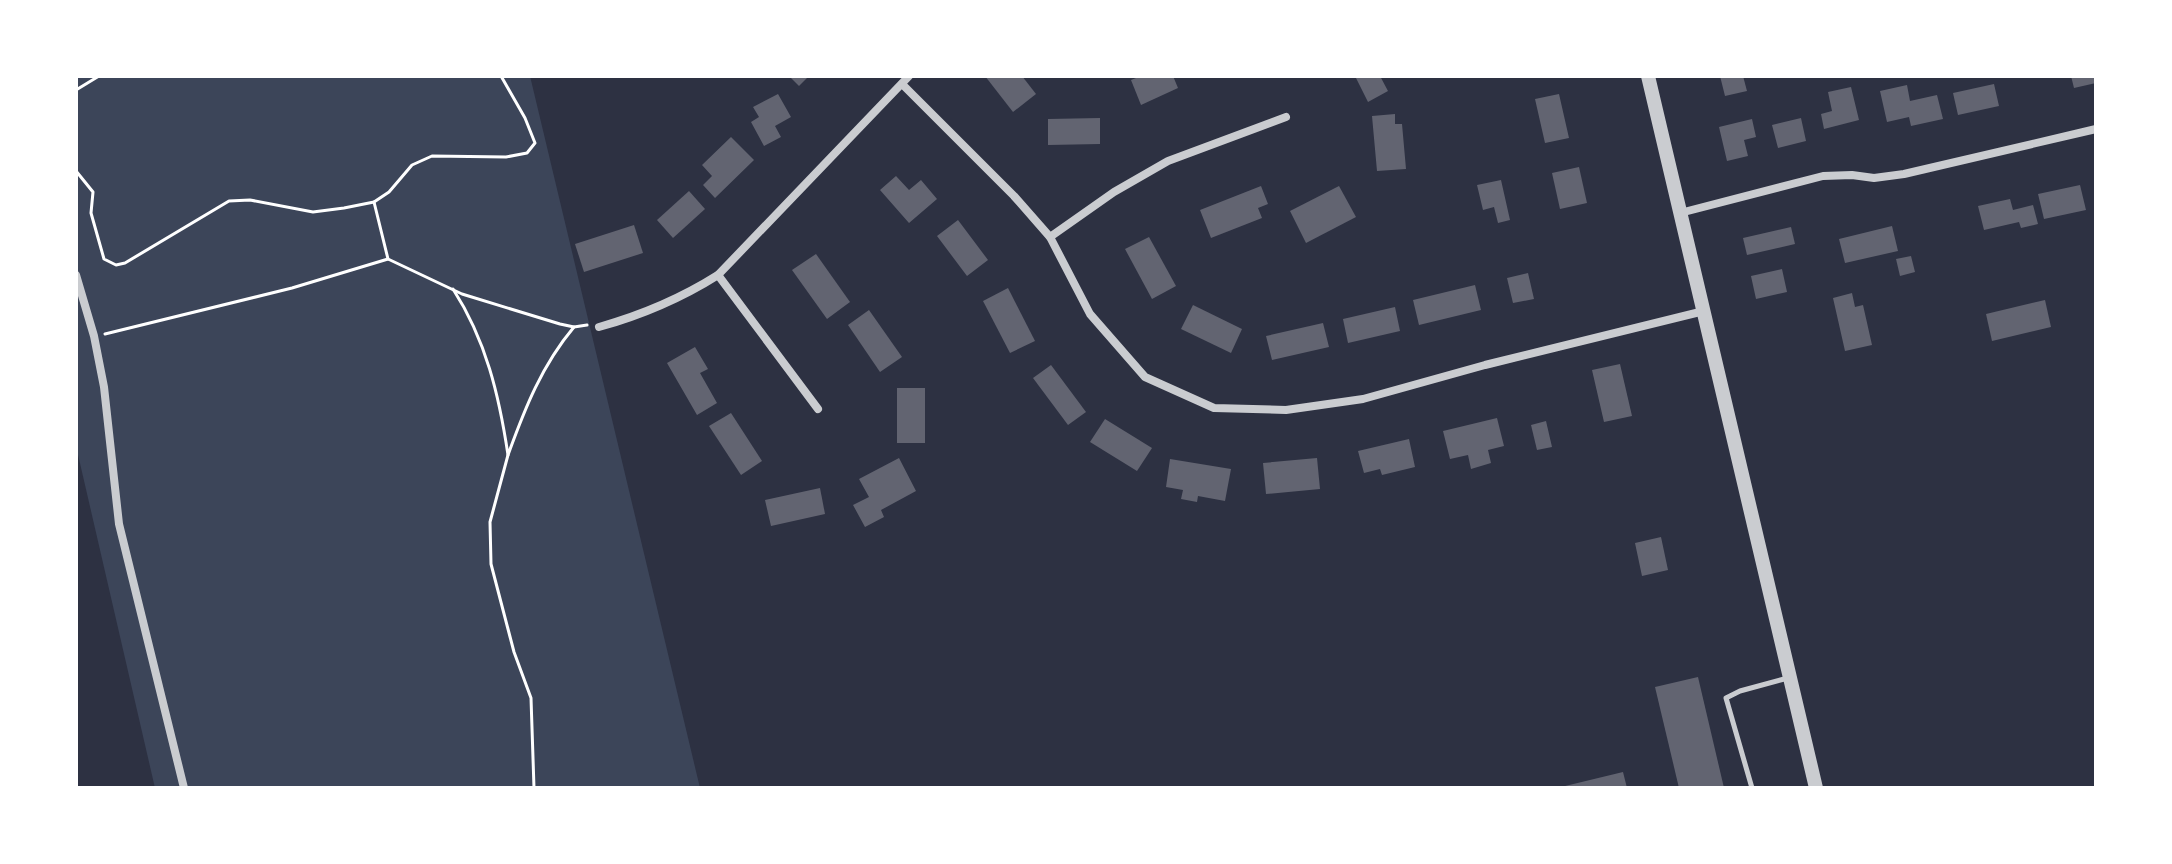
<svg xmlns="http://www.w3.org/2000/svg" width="2172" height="864" font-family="'Titillium Web',sans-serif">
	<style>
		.green { fill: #3c4559 }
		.building { fill: #626471 }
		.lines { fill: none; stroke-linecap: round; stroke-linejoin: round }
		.path { stroke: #fff; stroke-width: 3 }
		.service { stroke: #caccd0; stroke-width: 5 }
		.minor { stroke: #caccd0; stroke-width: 8 }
		.tertiary { stroke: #caccd0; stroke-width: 14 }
	</style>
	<rect width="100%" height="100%" fill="#2d3142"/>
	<path class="green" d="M 76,76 L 530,76 L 700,788 L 155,788 L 76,446 Z"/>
	<g class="building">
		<path d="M 789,76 L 809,76 L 799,86 Z"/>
		<path d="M 985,76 L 1022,76 L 1036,94 L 1013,112 Z"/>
		<path d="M 1141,76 L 1173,76 L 1178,88 L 1141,105 L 1131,80 Z"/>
		<path d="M 1355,76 L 1380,76 L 1388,91 L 1368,102 Z"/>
		<path d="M 1720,76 L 1743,76 L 1747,91 L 1725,96 Z"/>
		<path d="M 2071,76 L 2096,76 L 2096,83 L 2074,88 Z"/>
		<path d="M 1994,84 L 1999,106 L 1958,115 L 1953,93 Z"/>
		<path d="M 1907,85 L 1910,101 L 1937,95 L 1943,119 L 1911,126 L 1909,117 L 1887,122 L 1880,91 Z"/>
		<path d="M 1851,87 L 1859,120 L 1824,129 L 1821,114 L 1832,111 L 1828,92 Z"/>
		<path d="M 778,94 L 791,117 L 775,126 L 781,137 L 764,146 L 751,122 L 759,117 L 753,107 Z"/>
		<path d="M 1559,94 L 1569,138 L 1545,143 L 1535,99 Z"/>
		<path d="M 1395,114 L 1395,124 L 1402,124 L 1406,169 L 1377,171 L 1372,116 Z"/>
		<path d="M 1100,118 L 1100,144 L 1048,145 L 1048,119 Z"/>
		<path d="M 1801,118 L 1806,141 L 1778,148 L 1772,125 Z"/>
		<path d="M 1752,119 L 1756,137 L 1744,140 L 1748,156 L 1727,161 L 1719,127 Z"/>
		<path d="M 731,137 L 754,160 L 715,198 L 703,185 L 712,176 L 702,165 Z"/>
		<path d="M 1579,167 L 1587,203 L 1560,209 L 1552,173 Z"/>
		<path d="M 896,176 L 909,190 L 921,180 L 937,199 L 909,223 L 880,190 Z"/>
		<path d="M 1501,180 L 1510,220 L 1498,223 L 1494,207 L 1483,210 L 1477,185 Z"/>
		<path d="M 2080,185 L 2086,210 L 2044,219 L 2038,194 Z"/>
		<path d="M 1261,186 L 1268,204 L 1258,208 L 1262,218 L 1211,238 L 1200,210 Z"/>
		<path d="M 1339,186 L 1356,217 L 1306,243 L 1290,211 Z"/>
		<path d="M 689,191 L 705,209 L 673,238 L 657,220 Z"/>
		<path d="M 2010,199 L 2013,210 L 2033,205 L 2038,224 L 2021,228 L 2019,222 L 1984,230 L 1978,206 Z"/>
		<path d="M 958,220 L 988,260 L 967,276 L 937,236 Z"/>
		<path d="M 634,225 L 643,253 L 584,272 L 575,244 Z"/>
		<path d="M 1892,226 L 1898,251 L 1845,263 L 1839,239 Z"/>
		<path d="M 1791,227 L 1795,244 L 1747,255 L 1743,238 Z"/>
		<path d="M 1149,237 L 1176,286 L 1152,299 L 1125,249 Z"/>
		<path d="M 816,254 L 850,302 L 827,319 L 792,270 Z"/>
		<path d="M 1911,256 L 1915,272 L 1900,276 L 1896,259 Z"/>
		<path d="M 1782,269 L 1787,292 L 1756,299 L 1751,276 Z"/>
		<path d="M 1528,273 L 1534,299 L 1513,303 L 1507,278 Z"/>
		<path d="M 1475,285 L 1481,310 L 1419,325 L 1413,300 Z"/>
		<path d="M 1008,288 L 1035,341 L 1010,353 L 983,301 Z"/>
		<path d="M 1852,293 L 1855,307 L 1863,305 L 1872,345 L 1845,351 L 1833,298 Z"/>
		<path d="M 2045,300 L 2051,327 L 1992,341 L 1986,314 Z"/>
		<path d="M 1193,305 L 1242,329 L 1231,353 L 1181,329 Z"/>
		<path d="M 1395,307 L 1400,331 L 1348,343 L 1343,319 Z"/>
		<path d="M 869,310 L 902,357 L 880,372 L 848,325 Z"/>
		<path d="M 1323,323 L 1329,347 L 1272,360 L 1266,336 Z"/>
		<path d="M 695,347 L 708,369 L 700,373 L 717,403 L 697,415 L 667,363 Z"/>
		<path d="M 1620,364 L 1632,416 L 1604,422 L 1592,370 Z"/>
		<path d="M 1051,365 L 1086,412 L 1068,425 L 1033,378 Z"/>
		<rect x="897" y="388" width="28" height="55"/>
		<path d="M 731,413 L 762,461 L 741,475 L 709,426 Z"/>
		<path d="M 1497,418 L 1504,446 L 1488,450 L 1491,463 L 1471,469 L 1468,455 L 1450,459 L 1443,431 Z"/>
		<path d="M 1105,419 L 1152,448 L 1137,471 L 1090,442 Z"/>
		<path d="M 1546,421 L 1552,447 L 1537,450 L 1531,425 Z"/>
		<path d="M 1409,439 L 1415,467 L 1382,475 L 1380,469 L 1364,473 L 1358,451 Z"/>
		<path d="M 899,458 L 916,491 L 881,510 L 884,517 L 865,527 L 853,505 L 869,497 L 859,479 Z"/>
		<path d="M 1317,458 L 1320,489 L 1266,494 L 1263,463 Z"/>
		<path d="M 1170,459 L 1231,469 L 1225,501 L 1198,496 L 1197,502 L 1181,499 L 1183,490 L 1166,487 Z"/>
		<path d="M 820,488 L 825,514 L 771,526 L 765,500 Z"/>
		<path d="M 1661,537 L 1668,570 L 1642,576 L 1635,543 Z"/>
		<path d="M 1698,677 L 1724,788 L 1679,788 L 1655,687 Z"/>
		<path d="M 1623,772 L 1627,788 L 1561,788 L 1561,787 Z"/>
	</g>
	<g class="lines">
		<g class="path">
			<path d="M 76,90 L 99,76"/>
			<path d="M 76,171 L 93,192 L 91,213 L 104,259 L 116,265 L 125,263 L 229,201 L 250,200 L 313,212 L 344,208 L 374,202 L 389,192 L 412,165 L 432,156 L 506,157 L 527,153 L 535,143 L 525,118 L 501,76"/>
			<path d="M 374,202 L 388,259 L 462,294 L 560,324 L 574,327 L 587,325"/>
			<path d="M 453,289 C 486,340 499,395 508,455 C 525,408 542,365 574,327"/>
			<path d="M 105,334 L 292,288 L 388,259"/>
			<path d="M 508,455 L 490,522 L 491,564 L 514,652 L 531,698 L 534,788"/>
		</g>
		<path class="service" d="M 1752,788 L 1726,698 L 1740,691 L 1788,678"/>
		<g class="minor">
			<path d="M 902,84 L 1014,196 L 1050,237 L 1090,314 L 1145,377 L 1214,408 L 1286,410 L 1363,399 L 1485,365 L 1704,311"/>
			<path d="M 1680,213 L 1823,176 L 1852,175 L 1874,178 L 1904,174 L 2096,129"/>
			<path d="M 1050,237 L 1114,192 L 1168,161 L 1286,117"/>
			<path d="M 76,275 L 94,336 L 104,387 L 119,524 L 184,788"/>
			<path d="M 718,275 L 818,409"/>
			<path d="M 599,327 C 642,315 680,299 718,275 L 909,76"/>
		</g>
		<path class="tertiary" d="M 1648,76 L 1816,788"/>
	</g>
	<rect width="2172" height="864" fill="none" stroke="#ffffff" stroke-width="156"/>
</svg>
